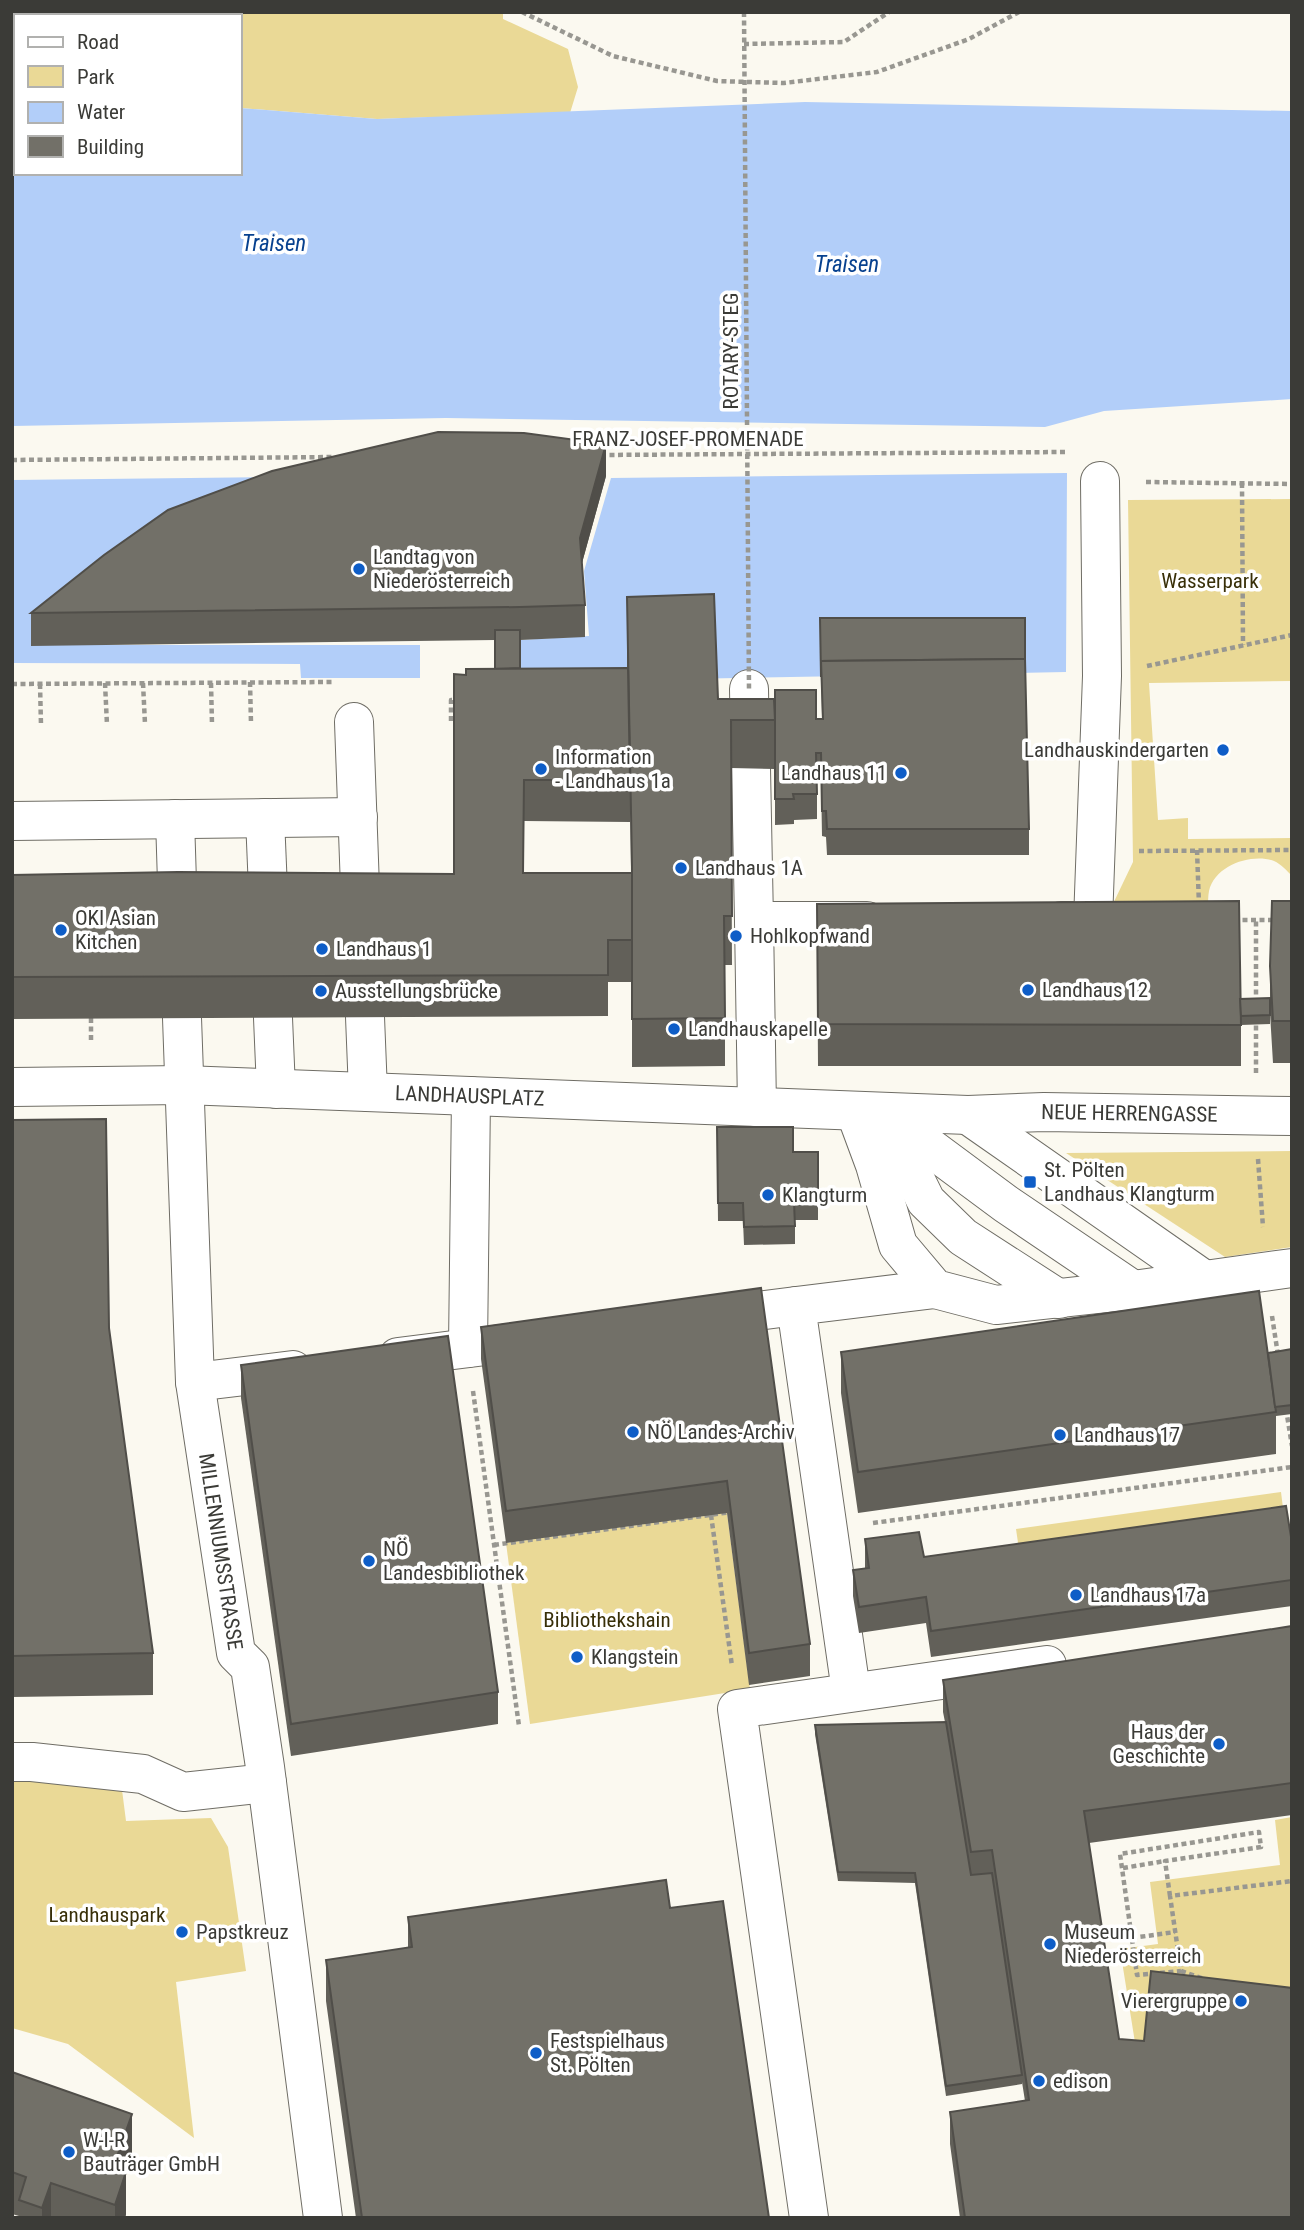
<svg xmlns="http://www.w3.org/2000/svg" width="1304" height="2230" font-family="'Roboto Condensed',sans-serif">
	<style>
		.green { fill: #ead996 }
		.water { fill: #b2cef9 }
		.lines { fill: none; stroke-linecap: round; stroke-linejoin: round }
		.minor-casing { stroke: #6f6d65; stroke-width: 40 }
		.path { stroke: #989791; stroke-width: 4.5; stroke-dasharray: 5 3.5; stroke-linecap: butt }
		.minor { stroke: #fff; stroke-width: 38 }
		.path-bridge { stroke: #989791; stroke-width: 4.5; stroke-dasharray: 5 3.5; stroke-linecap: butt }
		.wall { fill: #626059; fill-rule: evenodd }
		.shaded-wall { fill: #504e49 }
		.building { fill: #727068; stroke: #504e49; stroke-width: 2 }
		.poi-dot { fill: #0e5dc7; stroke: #fff; stroke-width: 2.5 }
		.labels { text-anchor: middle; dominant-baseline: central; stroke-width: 7; stroke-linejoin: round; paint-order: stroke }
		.street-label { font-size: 21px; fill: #3b3b37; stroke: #fff }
		.poi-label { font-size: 21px; fill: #3b3b37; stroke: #fff; text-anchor: start }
		.park-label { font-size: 21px; fill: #382f08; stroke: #fff }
		.water-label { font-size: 23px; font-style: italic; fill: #07418f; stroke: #fff }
	</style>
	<rect width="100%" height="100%" fill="#fbf9f0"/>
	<g class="green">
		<path d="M 12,12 L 503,12 L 503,19 L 568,49 L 578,87 L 570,113 L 377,119 L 240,108 L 240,16 L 16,16 L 16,90 L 12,90 Z"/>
		<path d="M 1292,499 L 1292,681 L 1149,683 L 1158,820 L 1188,818 L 1188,839 L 1292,838 L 1292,876 C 1287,871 1281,864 1274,861 C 1252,853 1215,865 1209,891 C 1208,896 1208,903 1208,908 L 1111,908 L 1133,862 L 1128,500 Z"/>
		<path d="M 1292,1151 L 1292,1247 L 1225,1257 L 1066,1153 Z"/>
		<path d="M 1281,1492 L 1286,1532 L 1022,1570 L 1016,1529 Z"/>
		<path d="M 727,1513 L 750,1689 L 530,1724 L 506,1543 Z"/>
		<path d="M 12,1776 L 121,1782 L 126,1821 L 211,1818 L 228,1847 L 246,1971 L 176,1982 L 194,2138 L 68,2044 L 12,2028 Z"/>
		<path d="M 1292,1817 L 1292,2020 L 1137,2055 L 1120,1949 L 1158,1944 L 1150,1882 L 1280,1865 L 1275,1820 Z"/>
	</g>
	<g class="water">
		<path d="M 12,90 L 16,90 L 16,173 L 240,173 L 240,108 L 377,119 L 805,102 L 1292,111 L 1292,399 L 1104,411 L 1045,427 L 446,418 L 12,426 Z"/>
		<path d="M 1067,473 L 1066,672 L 520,682 L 520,640 L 589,636 L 584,571 L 611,478 Z"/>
		<path d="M 360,476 L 33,645 L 420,645 L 420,678 L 301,678 L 300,664 L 12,663 L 12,480 Z"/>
	</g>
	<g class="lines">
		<defs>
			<g id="minor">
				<path d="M 749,689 L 750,747"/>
				<path d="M 354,722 L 361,915"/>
				<path d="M 751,769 L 754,921"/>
				<path d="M 265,818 L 269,914"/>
				<path d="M 175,819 L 178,914"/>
				<path d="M 12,821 L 358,817"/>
				<path d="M 1061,921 L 1093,921 L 1102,676 L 1100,481"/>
				<path d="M 365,1017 L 368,1092"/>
				<path id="s1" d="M 182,1018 L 195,1382 L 236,1653 L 250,1667 L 265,1767 L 323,2218"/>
				<path d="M 273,1018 L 276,1089"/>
				<path id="s2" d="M 12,1087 L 184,1085 L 968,1115 L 1044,1112 L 1292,1116"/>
				<path d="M 757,1107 L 754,921 L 867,921"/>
				<path d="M 855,1111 L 875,1165 L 898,1245 L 935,1289 L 996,1305 L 1133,1290 L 1292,1268"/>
				<path d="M 882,1112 L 1006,1204 L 1133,1290"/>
				<path d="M 968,1115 L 1203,1279"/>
				<path d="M 886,1120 L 926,1201 L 963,1237 L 1059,1299"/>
				<path d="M 711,1317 L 796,1306"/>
				<path d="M 468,1348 L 471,1096"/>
				<path d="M 398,1357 L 533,1340"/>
				<path d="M 195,1382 L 293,1370"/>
				<path d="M 851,1691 L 796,1306 L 935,1289"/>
				<path d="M 12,1762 L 32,1762 L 143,1774 L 183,1792 L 267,1783"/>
				<path d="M 809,2218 L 737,1709 L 1047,1665"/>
			</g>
		</defs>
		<use href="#minor" class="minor-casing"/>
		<g class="path">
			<path d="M 12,12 L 39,12"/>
			<path d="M 522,12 L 613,56 L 717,81 L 784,83 L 877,72 L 969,39 L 1019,12"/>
			<path d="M 744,44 L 844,42 L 889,12"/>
			<path d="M 601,455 L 1065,452"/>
			<path d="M 12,460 L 334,457"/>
			<path d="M 1146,482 L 1292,484"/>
			<path d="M 1242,483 L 1243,645"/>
			<path d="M 1147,666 L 1292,635"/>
			<path d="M 250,682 L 251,723"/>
			<path d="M 105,683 L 107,725"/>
			<path d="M 143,683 L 145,724"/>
			<path d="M 211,683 L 212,724"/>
			<path d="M 12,684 L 333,682"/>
			<path d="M 40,684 L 41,725"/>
			<path d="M 451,721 L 451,700 L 457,700"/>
			<path d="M 1197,850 L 1199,905"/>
			<path d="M 1139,851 L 1292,850"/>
			<path d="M 1234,920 L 1274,920"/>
			<path d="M 1256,1003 L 1256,920"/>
			<path d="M 91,1018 L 91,1043"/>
			<path d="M 1256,1073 L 1256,1019"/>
			<path d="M 1258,1159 L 1263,1227"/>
			<path d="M 1272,1316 L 1278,1355"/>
			<path d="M 473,1391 L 519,1726"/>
			<path d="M 1286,1409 L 1292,1446"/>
			<path d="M 711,1515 L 732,1666"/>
			<path d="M 873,1523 L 1292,1467"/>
			<path d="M 494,1545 L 731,1512"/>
			<path d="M 1123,1868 L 1165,1861"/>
			<path d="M 1170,1896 L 1165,1861 L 1261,1847 L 1259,1832 L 1120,1854 L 1137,1975 L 1181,1971 L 1170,1896 L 1292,1881"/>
			<path d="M 1132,1938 L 1175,1932"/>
			<path d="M 1181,1971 L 1204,1979"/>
		</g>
		<use href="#minor" class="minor"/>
		<path class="path-bridge" d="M 744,12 L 749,689"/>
	</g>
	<g class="wall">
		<path d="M 606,476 L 582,563 L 585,605 L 585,637 L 520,640 L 520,668 L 627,668 L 627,597 L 718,699 L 816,719 L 822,719 L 820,618 L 1029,829 L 1029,855 L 827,855 L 826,837 L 822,836 L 821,778 L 817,778 L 817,819 L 794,820 L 794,824 L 775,825 L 775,769 L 731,768 L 732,965 L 725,965 L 725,1066 L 632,1067 L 632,982 L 608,982 L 608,1016 L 12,1019 L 12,875 L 454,874 L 466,675 L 495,669 L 495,640 L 31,646 L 31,613 ZM 630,784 L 631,873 L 524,873 L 524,821 L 630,822 Z"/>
		<path d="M 1292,901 L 1292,1063 L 1273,1063 L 1270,1013 L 1270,1024 L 1241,1025 L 1241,1066 L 818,1066 L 817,904 L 1240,999 L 1270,998 L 1270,966 Z"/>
		<path d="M 12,1120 L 109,1328 L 153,1653 L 153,1695 L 12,1697 Z"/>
		<path d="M 717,1127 L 793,1152 L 818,1152 L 818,1220 L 795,1220 L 795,1244 L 744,1245 L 743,1221 L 718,1221 Z"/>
		<path d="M 761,1288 L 810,1644 L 810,1676 L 749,1685 L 727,1513 L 506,1543 L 481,1359 L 481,1327 Z"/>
		<path d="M 1290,1288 L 1292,1288 L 1292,1342 L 1290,1330 Z"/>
		<path d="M 1292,1349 L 1292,1414 L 1276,1416 L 1276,1454 L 858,1513 L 841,1393 L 841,1352 L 1268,1353 Z"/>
		<path d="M 241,1365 L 498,1692 L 498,1724 L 291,1756 L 241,1398 Z"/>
		<path d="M 865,1539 L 924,1557 L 1292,1543 L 1292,1606 L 931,1657 L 926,1623 L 859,1633 L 853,1596 L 853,1570 L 865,1569 Z"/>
		<path d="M 1292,1626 L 1292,1815 L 1089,1843 L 1119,2039 L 1292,2218 L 960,2218 L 950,2144 L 950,2112 L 1025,2101 L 1022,2082 L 1022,2084 L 946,2096 L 915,1883 L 838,1881 L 815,1734 L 815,1725 L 945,1722 L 943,1712 L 943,1680 Z"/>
		<path d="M 670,1908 L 769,2218 L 356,2218 L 326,2001 L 326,1960 L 408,1948 L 408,1917 Z"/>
		<path d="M 12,2072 L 132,2155 L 126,2172 L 126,2214 L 125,2218 L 19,2218 L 19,2216 L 12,2214 Z"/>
	</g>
	<g class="shaded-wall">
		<path d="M 606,444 L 606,476 L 580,570 L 580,538 Z"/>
		<path d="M 132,2114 L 132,2155 L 114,2205 L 113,2168 Z"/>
		<path d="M 126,2172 L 126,2214 L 125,2218 L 115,2218 L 115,2205 Z"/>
		<path d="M 51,2183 L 51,2218 L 42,2218 L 42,2208 Z"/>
	</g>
	<g class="building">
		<path d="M 438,432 L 524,433 L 606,444 L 580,538 L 585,605 L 520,607 L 31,613 L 104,555 L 168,510 L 272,471 Z"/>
		<path d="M 714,594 L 718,699 L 774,699 L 775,720 L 731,720 L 732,916 L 724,916 L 725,1018 L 632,1019 L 632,866 L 627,597 Z"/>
		<path d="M 820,618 L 1025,618 L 1025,659 L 821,661 L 821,677 Z"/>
		<path d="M 495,630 L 520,630 L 520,668 L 495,669 Z"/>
		<path d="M 1025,659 L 1029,829 L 827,829 L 826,811 L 822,811 L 821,753 L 816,753 L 817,794 L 793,794 L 794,799 L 775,799 L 775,690 L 816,690 L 816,719 L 823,719 L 821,661 Z"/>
		<path d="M 628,668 L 630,780 L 524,780 L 523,873 L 632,873 L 632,940 L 608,940 L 608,975 L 12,977 L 12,875 L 178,872 L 454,874 L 454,674 L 466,675 L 466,669 Z"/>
		<path d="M 1239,901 L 1241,1025 L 818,1024 L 817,904 Z"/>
		<path d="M 1272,901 L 1292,901 L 1292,1021 L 1273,1021 L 1270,966 Z"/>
		<path d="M 1270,998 L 1270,1015 L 1241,1016 L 1240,999 Z"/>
		<path d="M 106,1119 L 109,1328 L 153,1653 L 12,1656 L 12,1120 Z"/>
		<path d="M 717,1127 L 793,1127 L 793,1152 L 818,1152 L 818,1202 L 794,1202 L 795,1226 L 744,1227 L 743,1203 L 718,1203 Z"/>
		<path d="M 761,1288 L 810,1644 L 749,1653 L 727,1481 L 506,1511 L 481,1327 Z"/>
		<path d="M 1259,1291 L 1276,1412 L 858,1472 L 841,1352 Z"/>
		<path d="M 448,1336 L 498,1692 L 291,1724 L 241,1365 Z"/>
		<path d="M 1292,1349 L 1292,1405 L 1275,1407 L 1268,1353 Z"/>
		<path d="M 1286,1506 L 1292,1543 L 1292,1580 L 931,1631 L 926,1597 L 859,1607 L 853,1570 L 869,1568 L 865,1539 L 919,1532 L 924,1557 Z"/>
		<path d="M 1292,1626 L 1292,1783 L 1084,1811 L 1119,2039 L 1144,2041 L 1151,1971 L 1292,1988 L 1292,2218 L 965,2218 L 950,2112 L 1029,2100 L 992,1850 L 971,1852 L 943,1680 Z"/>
		<path d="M 946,1722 L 971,1875 L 992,1873 L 1022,2075 L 946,2086 L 915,1873 L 838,1872 L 815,1725 Z"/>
		<path d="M 666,1880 L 670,1908 L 723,1901 L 769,2218 L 362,2218 L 326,1960 L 412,1947 L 408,1917 Z"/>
		<path d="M 12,2072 L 132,2114 L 113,2168 L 126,2172 L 115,2205 L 51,2183 L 42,2208 L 19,2200 L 26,2177 L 12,2172 Z"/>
	</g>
	<g class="poi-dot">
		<circle cx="359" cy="569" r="7"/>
		<circle cx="1223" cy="750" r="7"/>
		<circle cx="541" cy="769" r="7"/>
		<circle cx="901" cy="773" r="7"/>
		<circle cx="681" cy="868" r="7"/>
		<circle cx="61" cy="930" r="7"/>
		<circle cx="736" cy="936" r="7"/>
		<circle cx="322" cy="949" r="7"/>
		<circle cx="1028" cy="990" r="7"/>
		<circle cx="321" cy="991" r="7"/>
		<circle cx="674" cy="1029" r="7"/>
		<rect x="1023" y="1175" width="14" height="14" rx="3.5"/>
		<circle cx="768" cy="1195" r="7"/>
		<circle cx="633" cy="1432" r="7"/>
		<circle cx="1060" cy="1435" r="7"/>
		<circle cx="369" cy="1561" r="7"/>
		<circle cx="1076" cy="1595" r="7"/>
		<circle cx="577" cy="1657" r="7"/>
		<circle cx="1219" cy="1744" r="7"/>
		<circle cx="182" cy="1932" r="7"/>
		<circle cx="1050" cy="1944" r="7"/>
		<circle cx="1241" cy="2001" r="7"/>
		<circle cx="536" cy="2053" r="7"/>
		<circle cx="1039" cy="2081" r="7"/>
		<circle cx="69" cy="2152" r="7"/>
	</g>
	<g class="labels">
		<g class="street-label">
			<text transform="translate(731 351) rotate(-90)">ROTARY-STEG</text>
			<text x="688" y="439">FRANZ-JOSEF-PROMENADE</text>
			<text stroke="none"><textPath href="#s2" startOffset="458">LANDHAUSPLATZ</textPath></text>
			<text stroke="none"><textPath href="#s2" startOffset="1118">NEUE HERRENGASSE</textPath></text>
			<text stroke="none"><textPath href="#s1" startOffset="536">MILLENNIUMSSTRASSE</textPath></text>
		</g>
		<g class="poi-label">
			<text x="373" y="557">Landtag von<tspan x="373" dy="24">Niederösterreich</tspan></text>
			<text x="1209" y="750" text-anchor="end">Landhauskindergarten</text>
			<text x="555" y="757">Information<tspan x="555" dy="24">- Landhaus 1a</tspan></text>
			<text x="887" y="773" text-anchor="end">Landhaus 11</text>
			<text x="695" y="868">Landhaus 1A</text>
			<text x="75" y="918">OKI Asian<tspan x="75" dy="24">Kitchen</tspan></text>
			<text x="750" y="936">Hohlkopfwand</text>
			<text x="336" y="949">Landhaus 1</text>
			<text x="1042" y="990">Landhaus 12</text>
			<text x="335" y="991">Ausstellungsbrücke</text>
			<text x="688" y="1029">Landhauskapelle</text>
			<text x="1044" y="1170">St. Pölten<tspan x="1044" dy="24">Landhaus Klangturm</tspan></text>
			<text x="782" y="1195">Klangturm</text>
			<text x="647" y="1432">NÖ Landes-Archiv</text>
			<text x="1074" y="1435">Landhaus 17</text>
			<text x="383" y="1549">NÖ<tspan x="383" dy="24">Landesbibliothek</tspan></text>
			<text x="1090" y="1595">Landhaus 17a</text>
			<text x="591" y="1657">Klangstein</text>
			<text x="1205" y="1732" text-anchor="end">Haus der<tspan x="1205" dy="24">Geschichte</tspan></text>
			<text x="196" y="1932">Papstkreuz</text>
			<text x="1064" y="1932">Museum<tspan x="1064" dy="24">Niederösterreich</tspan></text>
			<text x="1227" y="2001" text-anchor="end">Vierergruppe</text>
			<text x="550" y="2041">Festspielhaus<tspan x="550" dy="24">St. Pölten</tspan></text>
			<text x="1053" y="2081">edison</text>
			<text x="83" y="2140">W-I-R<tspan x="83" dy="24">Bauträger GmbH</tspan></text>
		</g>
		<g class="park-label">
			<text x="1210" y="581">Wasserpark</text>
			<text x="607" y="1620">Bibliothekshain</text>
			<text x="107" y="1915">Landhauspark</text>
		</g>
		<g class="water-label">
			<text x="274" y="243">Traisen</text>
			<text x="847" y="264">Traisen</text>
		</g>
	</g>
	<rect width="1304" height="2230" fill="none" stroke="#3b3b37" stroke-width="28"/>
	<rect x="14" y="14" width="228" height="161" fill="#ffffff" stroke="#b1b1af" stroke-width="2"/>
	<rect x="28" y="37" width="35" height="10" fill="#ffffff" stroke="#b1b1af" stroke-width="2"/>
	<text x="77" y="49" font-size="21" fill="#3b3b37">Road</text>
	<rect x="28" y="66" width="35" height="21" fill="#ead996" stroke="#b1b1af" stroke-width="2"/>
	<text x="77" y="84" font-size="21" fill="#3b3b37">Park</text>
	<rect x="28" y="102" width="35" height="21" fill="#b2cef9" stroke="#b1b1af" stroke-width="2"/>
	<text x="77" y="119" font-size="21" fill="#3b3b37">Water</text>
	<rect x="28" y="136" width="35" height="21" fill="#727068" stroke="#b1b1af" stroke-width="2"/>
	<text x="77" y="154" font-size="21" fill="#3b3b37">Building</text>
</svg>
